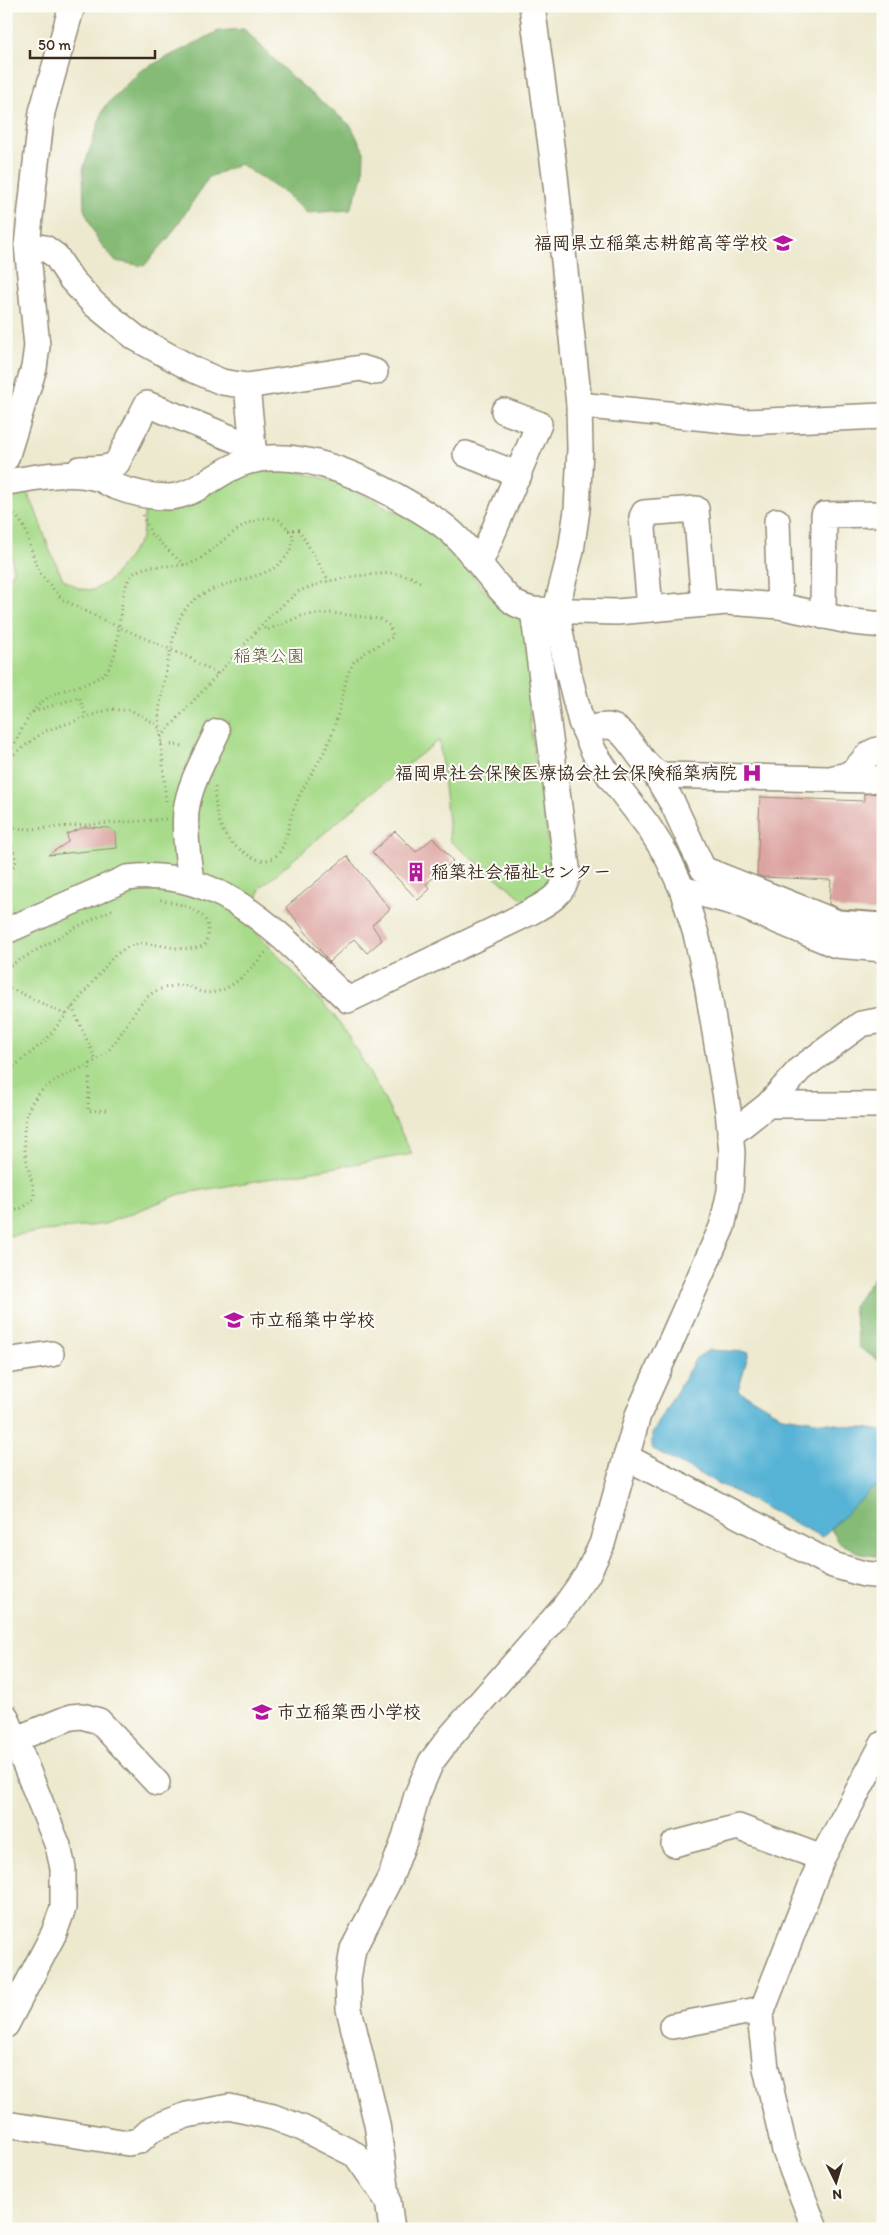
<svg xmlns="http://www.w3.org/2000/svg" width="889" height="2235" font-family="Itim,'Klee One',sans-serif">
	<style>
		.green { fill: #a7db8a; stroke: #718254 }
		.forest { fill: #85bb76; stroke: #60724a }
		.water { fill: #57b3d5; stroke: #496e7a }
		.building { fill: #dba19f }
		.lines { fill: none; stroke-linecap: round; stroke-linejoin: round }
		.minor-casing { stroke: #948a76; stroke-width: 28 }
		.path { stroke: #948a76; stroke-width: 3; stroke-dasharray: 1 4; stroke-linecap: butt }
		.minor { stroke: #fff; stroke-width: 25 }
		.labels { text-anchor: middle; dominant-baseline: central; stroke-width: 4; stroke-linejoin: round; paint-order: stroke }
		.poi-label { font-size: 18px; font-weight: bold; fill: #3b2a1e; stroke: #fdfcf7; text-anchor: start }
		.park-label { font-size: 18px; fill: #565639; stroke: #fdfcf7 }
	</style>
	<rect width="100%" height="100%" fill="#fdfcf7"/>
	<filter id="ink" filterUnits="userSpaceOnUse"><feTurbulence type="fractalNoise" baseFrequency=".02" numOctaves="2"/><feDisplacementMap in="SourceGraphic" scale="10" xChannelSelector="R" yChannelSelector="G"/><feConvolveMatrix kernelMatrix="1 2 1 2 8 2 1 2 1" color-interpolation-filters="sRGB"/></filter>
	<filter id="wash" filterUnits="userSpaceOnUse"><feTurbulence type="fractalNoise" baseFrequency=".0096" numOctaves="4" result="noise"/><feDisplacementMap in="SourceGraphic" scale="20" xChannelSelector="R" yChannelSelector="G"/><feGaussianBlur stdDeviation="1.12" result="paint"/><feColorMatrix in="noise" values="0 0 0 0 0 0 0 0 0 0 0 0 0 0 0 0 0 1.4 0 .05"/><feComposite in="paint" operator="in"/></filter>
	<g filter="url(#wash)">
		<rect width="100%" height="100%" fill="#ede9cf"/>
		<path class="green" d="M 263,469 L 297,471 L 342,483 L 388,508 L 419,521 L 454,553 L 485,591 L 503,607 L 529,622 L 530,725 L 554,879 L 532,906 L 450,841 L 439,740 L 369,795 L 260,888 L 251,927 L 341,1023 L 382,1095 L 412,1154 L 180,1194 L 105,1224 L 6,1236 L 6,581 L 13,573 L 12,557 L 6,545 L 6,489 L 24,486 L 35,509 L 50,551 L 63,579 L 80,589 L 94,590 L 110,580 L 127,559 L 142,537 L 145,505 L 215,491 L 246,474 Z"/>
		<g class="forest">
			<path d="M 244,29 L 293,78 L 351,126 L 364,152 L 363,177 L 350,210 L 307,213 L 283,192 L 240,164 L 209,177 L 170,236 L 144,266 L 115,261 L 97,239 L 84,209 L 83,170 L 104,107 L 140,71 L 219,31 Z"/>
			<path d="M 883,1265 L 883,1364 L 859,1347 L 853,1307 Z"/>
			<path d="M 883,1443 L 883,1557 L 861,1554 L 837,1541 L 823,1512 Z"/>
		</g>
		<path class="water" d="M 709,1350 L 749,1352 L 738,1390 L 782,1416 L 883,1431 L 883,1485 L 872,1489 L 822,1537 L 652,1449 L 652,1434 L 696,1358 Z"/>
		<g id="blocks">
			<g class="building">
				<path d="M 883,793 L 883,912 L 841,909 L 829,904 L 831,880 L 763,877 L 757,875 L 760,797 L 864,801 L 864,794 Z"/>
				<path d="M 85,827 L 109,828 L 116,833 L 117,848 L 48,855 L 68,842 L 67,834 Z"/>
				<path d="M 395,831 L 416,852 L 433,838 L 453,861 L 426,884 L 430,889 L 418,900 L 372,852 Z"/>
				<path d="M 347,856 L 390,909 L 372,925 L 382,940 L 367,953 L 354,939 L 329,962 L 286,907 Z"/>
			</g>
		</g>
	</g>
	<g filter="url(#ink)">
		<use href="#blocks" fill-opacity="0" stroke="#948a76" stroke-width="1"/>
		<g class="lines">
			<defs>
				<g id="minor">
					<path d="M 27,245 L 45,248 L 56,256 L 71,279 L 94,304 L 136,338 L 194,370 L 222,382 L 247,386 L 253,447"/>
					<path d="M 247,386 L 361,368 L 375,372"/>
					<path d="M 579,405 L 745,422 L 883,416"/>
					<path d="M 466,454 L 519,475"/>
					<path d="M 6,458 L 34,368 L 37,346 L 27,245 L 36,163 L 42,112 L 72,6"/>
					<path d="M 80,469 C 93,468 107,471 117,463 L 147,404 L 253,447 L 254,460"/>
					<path d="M 6,482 C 35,478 68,470 97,478 C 103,479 108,484 114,486 C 132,493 149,497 169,497 C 195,496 216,473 240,464 C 302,441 383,486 434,519 C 468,540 484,576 512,601 C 517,606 526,608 533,610 L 617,612 L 727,602 L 780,606 L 853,622 L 883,625"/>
					<path d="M 777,521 L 780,606"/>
					<path d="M 480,563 L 539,424 L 504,411"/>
					<path d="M 650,609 L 642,517 L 644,513 L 696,509 L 704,604"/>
					<path d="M 823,616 L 824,515 L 873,514"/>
					<path d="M 584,729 C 592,728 600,726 608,726 C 629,727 639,768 662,775 L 868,780 L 883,778"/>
					<path d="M 654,772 L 673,804 L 703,869 L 838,923 L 883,926"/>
					<path d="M 834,778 C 839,777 846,776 850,773 C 864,764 865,751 883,749"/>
					<path d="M 191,881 C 188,858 184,834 186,811 C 189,784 206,756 217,732"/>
					<path d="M 682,889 L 732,902 L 836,945 L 883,949"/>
					<path d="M 6,931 L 127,878 C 224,865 284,940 348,1000 L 529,913 C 547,903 562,896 568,875 L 533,610"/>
					<path d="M 768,1105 L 800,1069 L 861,1024 L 883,1020"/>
					<path d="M 730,1135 L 768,1105 L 883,1105"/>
					<path d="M 6,1361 L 51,1354"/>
					<path d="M 626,1457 L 833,1565 L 864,1574 L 883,1576"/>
					<path d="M 6,1717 L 58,1846 L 63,1868 L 63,1908 L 54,1933 L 6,2025"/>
					<path d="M 6,1743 L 71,1717 L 82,1716 L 99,1721 L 157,1783"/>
					<path d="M 674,1844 L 738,1827 L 822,1858"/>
					<path d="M 672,2026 L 763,2009"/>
					<path d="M 6,2124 L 128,2143 L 139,2141 L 153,2128 L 187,2115 L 229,2107 L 273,2117 L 302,2128 L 356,2155 L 386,2198"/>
					<path d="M 392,2229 L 377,2124 L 349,2009 L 348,1979 L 353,1949 L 390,1878 L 404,1841 L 417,1795 L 431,1762 L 450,1737 L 565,1606 L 587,1575 L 602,1544 L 638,1415 L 722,1227 L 730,1191 L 732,1153 L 728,1110 L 706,978 L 696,934 L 682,889 L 667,856 L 648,826 L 611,778 L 594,752 L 581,722 L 566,663 L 556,609 L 571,551 L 577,510 L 580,449 L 579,405 L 555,175 L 532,6"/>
					<path d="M 815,2229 L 785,2151 L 766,2068 L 760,2016 L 822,1858 L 883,1744"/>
				</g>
			</defs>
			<use href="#minor" class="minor-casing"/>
			<g class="path">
				<path d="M 6,502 L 25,528 L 35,562 L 41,575 L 62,599 L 103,620 L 190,658 L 218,675"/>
				<path d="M 143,515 L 151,534 L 184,565"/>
				<path d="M 288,530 L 299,530 L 329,581"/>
				<path d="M 33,712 L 79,697 L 86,716"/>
				<path d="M 161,737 L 270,616 L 299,591 L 324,582 L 355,576 L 392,573 L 411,577 L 420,582"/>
				<path d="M 161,744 L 185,746"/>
				<path d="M 10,757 L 45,731 L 111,709 L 132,711 L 154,723 L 160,729"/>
				<path d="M 6,761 C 17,740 27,712 47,698 C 66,685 98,687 110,666 C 122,643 118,588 132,575 C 149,559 178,572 198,560 C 220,546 251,509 279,520 C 283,524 289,529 292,534 C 297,547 282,564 272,569 C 246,583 206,583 186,608 C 172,625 165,680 160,703 L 159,717 L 166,801"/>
				<path d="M 215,787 C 214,806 219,834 235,846 C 247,854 258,865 273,858 C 286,851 288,826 292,814 C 300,789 316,769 327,746 C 337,725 342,695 348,673 L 354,662 L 366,652 L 393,637 L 390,626 L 380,619 L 332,613 L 304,615 L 267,630 L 261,626"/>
				<path d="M 6,824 L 14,828 L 32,829 L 167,819"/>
				<path d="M 6,839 L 13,849 L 16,861 L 14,866 L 6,871"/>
				<path d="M 6,968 L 73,929 L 115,908"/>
				<path d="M 6,986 L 66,1015"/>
				<path d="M 72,1007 L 96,1060"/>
				<path d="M 90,1063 L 88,1111 L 108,1110"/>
				<path d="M 6,1073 L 45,1041 L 113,957 C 117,954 122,950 126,948 C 148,935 180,957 205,945 C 219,910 183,905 157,899"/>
				<path d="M 6,1211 C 19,1211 26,1207 34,1198 C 34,1183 28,1171 26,1157 C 20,1122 26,1097 58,1079 C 74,1070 94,1065 108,1051 C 123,1035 138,998 158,990 C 167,987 178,984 188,986 C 193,987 197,991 202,992 C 228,998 252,967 267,951"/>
			</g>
			<use href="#minor" class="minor"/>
		</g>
	</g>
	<defs>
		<symbol id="school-bare" viewBox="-9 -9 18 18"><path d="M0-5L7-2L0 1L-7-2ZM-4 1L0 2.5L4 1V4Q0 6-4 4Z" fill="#b5179e" stroke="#fdfcf7" stroke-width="2.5" paint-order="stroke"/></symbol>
		<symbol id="hospital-bare" viewBox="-9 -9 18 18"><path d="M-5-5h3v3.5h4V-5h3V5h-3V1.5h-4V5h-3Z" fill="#b5179e" stroke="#fdfcf7" stroke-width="2.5" paint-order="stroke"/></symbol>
		<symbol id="building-bare" viewBox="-9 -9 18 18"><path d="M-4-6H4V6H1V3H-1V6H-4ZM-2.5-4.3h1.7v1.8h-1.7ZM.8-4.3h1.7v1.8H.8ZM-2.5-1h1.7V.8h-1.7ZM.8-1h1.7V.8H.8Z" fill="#b5179e" stroke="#fdfcf7" stroke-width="2.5" paint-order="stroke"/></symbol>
	</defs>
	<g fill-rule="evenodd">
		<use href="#school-bare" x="769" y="229" width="28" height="28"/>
		<use href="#hospital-bare" x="738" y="759" width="28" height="28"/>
		<use href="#building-bare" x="402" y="858" width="28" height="28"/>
		<use href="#school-bare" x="220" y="1306" width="28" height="28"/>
		<use href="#school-bare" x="248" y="1698" width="28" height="28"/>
	</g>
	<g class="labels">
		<g class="poi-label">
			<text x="768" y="243" text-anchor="end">福岡県立稲築志耕館高等学校</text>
			<text x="737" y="773" text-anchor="end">福岡県社会保険医療協会社会保険稲築病院</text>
			<text x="431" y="872">稲築社会福祉センター</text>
			<text x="249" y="1320">市立稲築中学校</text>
			<text x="277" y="1712">市立稲築西小学校</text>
		</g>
		<g class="park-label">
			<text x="269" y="656">稲築公園</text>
		</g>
	</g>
	<rect width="889" height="2235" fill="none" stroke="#fdfcf7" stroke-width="25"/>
	<g transform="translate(836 2182) rotate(175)" stroke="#fdfcf7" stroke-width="4" paint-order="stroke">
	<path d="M0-4L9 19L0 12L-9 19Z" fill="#3b2a1e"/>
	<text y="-8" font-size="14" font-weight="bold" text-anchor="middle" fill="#3b2a1e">N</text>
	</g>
	<path d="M30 50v8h125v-8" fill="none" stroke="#3b2a1e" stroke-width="2.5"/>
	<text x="38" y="50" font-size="15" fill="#3b2a1e" stroke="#fdfcf7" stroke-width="4" paint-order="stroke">50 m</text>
</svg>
